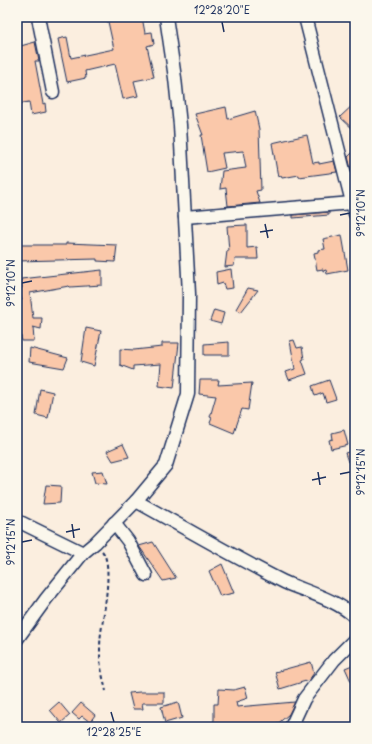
<svg xmlns="http://www.w3.org/2000/svg" width="372" height="744" font-family="'Playpen Sans',sans-serif">
	<style>
		.building { fill: #fac8aa; stroke: #1b2f5e }
		.lines { fill: none; stroke-linecap: round; stroke-linejoin: round }
		.minor-casing { stroke: #1b2f5e; stroke-width: 15 }
		.path { stroke: #1b2f5e; stroke-width: 2; stroke-dasharray: 4 3; stroke-linecap: butt }
		.minor { stroke: #fbf7ec; stroke-width: 12 }
		.ticks { fill: none; stroke: #1b2f5e; stroke-width: 1.5 }
		.neatline { fill: none; stroke: #1b2f5e; stroke-width: 1.5 }
		.ticks-label { font-size: 10px; text-anchor: middle; fill: #1b2f5e }
	</style>
	<rect width="100%" height="100%" fill="#fbeedf"/>
	<filter id="ink" filterUnits="userSpaceOnUse"><feTurbulence type="fractalNoise" baseFrequency=".025" numOctaves="2"/><feDisplacementMap in="SourceGraphic" scale="8" xChannelSelector="R" yChannelSelector="G"/><feConvolveMatrix kernelMatrix="1 2 1 2 8 2 1 2 1" color-interpolation-filters="sRGB"/></filter>
	<g filter="url(#ink)">
		<g class="building">
			<path d="M 107,17 L 142,17 L 145,33 L 152,32 L 154,44 L 147,46 L 154,77 L 134,81 L 138,96 L 123,99 L 115,64 L 85,71 L 86,78 L 67,82 L 58,39 L 67,37 L 71,58 L 114,49 Z"/>
			<path d="M 35,42 L 39,61 L 35,61 L 43,104 L 45,103 L 46,112 L 31,115 L 29,102 L 17,104 L 17,47 Z"/>
			<path d="M 355,103 L 355,131 L 340,117 Z"/>
			<path d="M 226,107 L 228,119 L 255,111 L 259,129 L 261,190 L 256,191 L 260,203 L 228,206 L 226,188 L 220,189 L 222,171 L 246,168 L 243,151 L 222,153 L 225,168 L 207,172 L 201,135 L 203,135 L 195,114 Z"/>
			<path d="M 307,135 L 313,163 L 319,162 L 319,164 L 334,161 L 337,172 L 299,177 L 299,175 L 282,178 L 281,176 L 278,177 L 272,143 Z"/>
			<path d="M 355,150 L 355,184 L 348,157 Z"/>
			<path d="M 329,212 L 329,215 L 293,218 L 293,215 Z"/>
			<path d="M 247,225 L 247,248 L 257,247 L 258,259 L 235,259 L 234,266 L 225,267 L 227,251 L 229,251 L 227,226 Z"/>
			<path d="M 342,235 L 348,270 L 327,274 L 326,270 L 323,271 L 323,269 L 317,270 L 314,253 L 318,252 L 318,250 L 325,249 L 323,239 Z"/>
			<path d="M 66,243 L 117,245 L 115,262 L 97,261 L 97,259 L 17,261 L 17,245 L 66,245 Z"/>
			<path d="M 231,269 L 233,288 L 225,289 L 223,283 L 217,285 L 216,272 Z"/>
			<path d="M 102,270 L 102,285 L 70,287 L 69,286 L 30,293 L 33,318 L 42,318 L 41,329 L 33,327 L 34,341 L 22,341 L 19,328 L 17,328 L 17,313 L 18,313 L 17,300 L 22,300 L 18,289 L 22,288 L 21,279 Z"/>
			<path d="M 248,288 L 258,290 L 241,312 L 236,309 Z"/>
			<path d="M 214,310 L 224,313 L 221,324 L 210,321 Z"/>
			<path d="M 86,328 L 101,331 L 94,366 L 81,362 Z"/>
			<path d="M 294,340 L 297,348 L 302,347 L 304,359 L 302,360 L 307,374 L 289,380 L 286,372 L 295,369 L 290,341 Z"/>
			<path d="M 229,342 L 229,355 L 204,355 L 204,344 Z"/>
			<path d="M 162,343 L 179,343 L 174,388 L 159,386 L 161,364 L 133,366 L 133,370 L 120,365 L 120,349 L 134,350 L 162,347 Z"/>
			<path d="M 30,348 L 68,358 L 64,368 L 29,362 Z"/>
			<path d="M 200,380 L 219,380 L 218,385 L 252,383 L 248,410 L 242,409 L 234,433 L 210,423 L 212,418 L 210,417 L 216,396 L 199,394 Z"/>
			<path d="M 329,380 L 336,399 L 326,402 L 323,393 L 315,396 L 312,386 Z"/>
			<path d="M 40,389 L 53,392 L 48,418 L 36,415 Z"/>
			<path d="M 344,430 L 348,445 L 331,449 L 329,440 L 333,439 L 332,433 Z"/>
			<path d="M 123,444 L 129,457 L 113,461 L 107,451 Z"/>
			<path d="M 355,450 L 355,460 L 348,462 L 345,453 Z"/>
			<path d="M 103,471 L 107,484 L 95,483 L 92,472 Z"/>
			<path d="M 46,485 L 61,486 L 60,503 L 43,504 Z"/>
			<path d="M 153,542 L 176,578 L 163,581 L 139,546 Z"/>
			<path d="M 222,564 L 234,593 L 220,596 L 209,571 Z"/>
			<path d="M 311,662 L 314,673 L 309,680 L 280,689 L 275,672 Z"/>
			<path d="M 355,664 L 355,690 L 345,668 Z"/>
			<path d="M 245,687 L 248,698 L 236,702 L 237,707 L 295,702 L 289,714 L 274,727 L 212,727 L 214,720 L 214,704 L 218,704 L 219,689 L 234,690 Z"/>
			<path d="M 140,692 L 164,692 L 164,703 L 142,703 L 143,709 L 133,709 L 129,693 Z"/>
			<path d="M 59,702 L 70,715 L 61,723 L 50,710 Z"/>
			<path d="M 178,702 L 182,718 L 165,723 L 161,707 Z"/>
			<path d="M 81,703 L 95,715 L 90,722 L 82,716 L 79,719 L 72,713 Z"/>
		</g>
		<g class="lines">
			<defs>
				<g id="minor">
					<path d="M 38,17 L 53,92"/>
					<path d="M 305,17 L 355,214"/>
					<path d="M 185,217 L 352,203"/>
					<path d="M 136,501 C 185,528 234,557 284,582 C 307,592 337,600 355,617"/>
					<path d="M 17,522 L 22,523 L 83,553"/>
					<path d="M 114,523 L 128,541 L 146,575"/>
					<path d="M 17,639 L 46,599 L 83,553 L 95,543 L 136,501 L 166,465 L 188,394 L 189,294 L 180,125 L 175,78 L 166,17"/>
					<path d="M 291,727 L 304,699 L 334,660 L 355,639"/>
				</g>
			</defs>
			<use href="#minor" class="minor-casing"/>
			<path class="path" d="M 102,551 C 114,564 103,616 101,633 C 100,640 100,647 100,654 C 100,667 103,678 106,691"/>
			<use href="#minor" class="minor"/>
		</g>
	</g>
	<path class="ticks" d="M 222,22 L 224,32M 340,215 L 350,213M 265,224 L 268,238M 260,232 L 273,230M 22,283 L 32,281M 318,472 L 320,485M 340,474 L 350,472M 312,480 L 326,477M 72,524 L 74,538M 66,532 L 80,529M 22,542 L 32,540M 111,712 L 114,722"/>
	<rect width="372" height="744" fill="none" stroke="#fbf7ec" stroke-width="44"/>
	<rect x="22" y="22" width="328" height="700" class="neatline"/>
	<g class="ticks-label">
		<text x="222" y="14">12°28'20"E</text>
		<text transform="translate(361 213) rotate(-90)" y="4">9°12'10"N</text>
		<text transform="translate(11 283) rotate(-90)" y="4">9°12'10"N</text>
		<text transform="translate(361 472) rotate(-90)" y="4">9°12'15"N</text>
		<text transform="translate(11 542) rotate(-90)" y="4">9°12'15"N</text>
		<text x="114" y="736">12°28'25"E</text>
	</g>
</svg>
